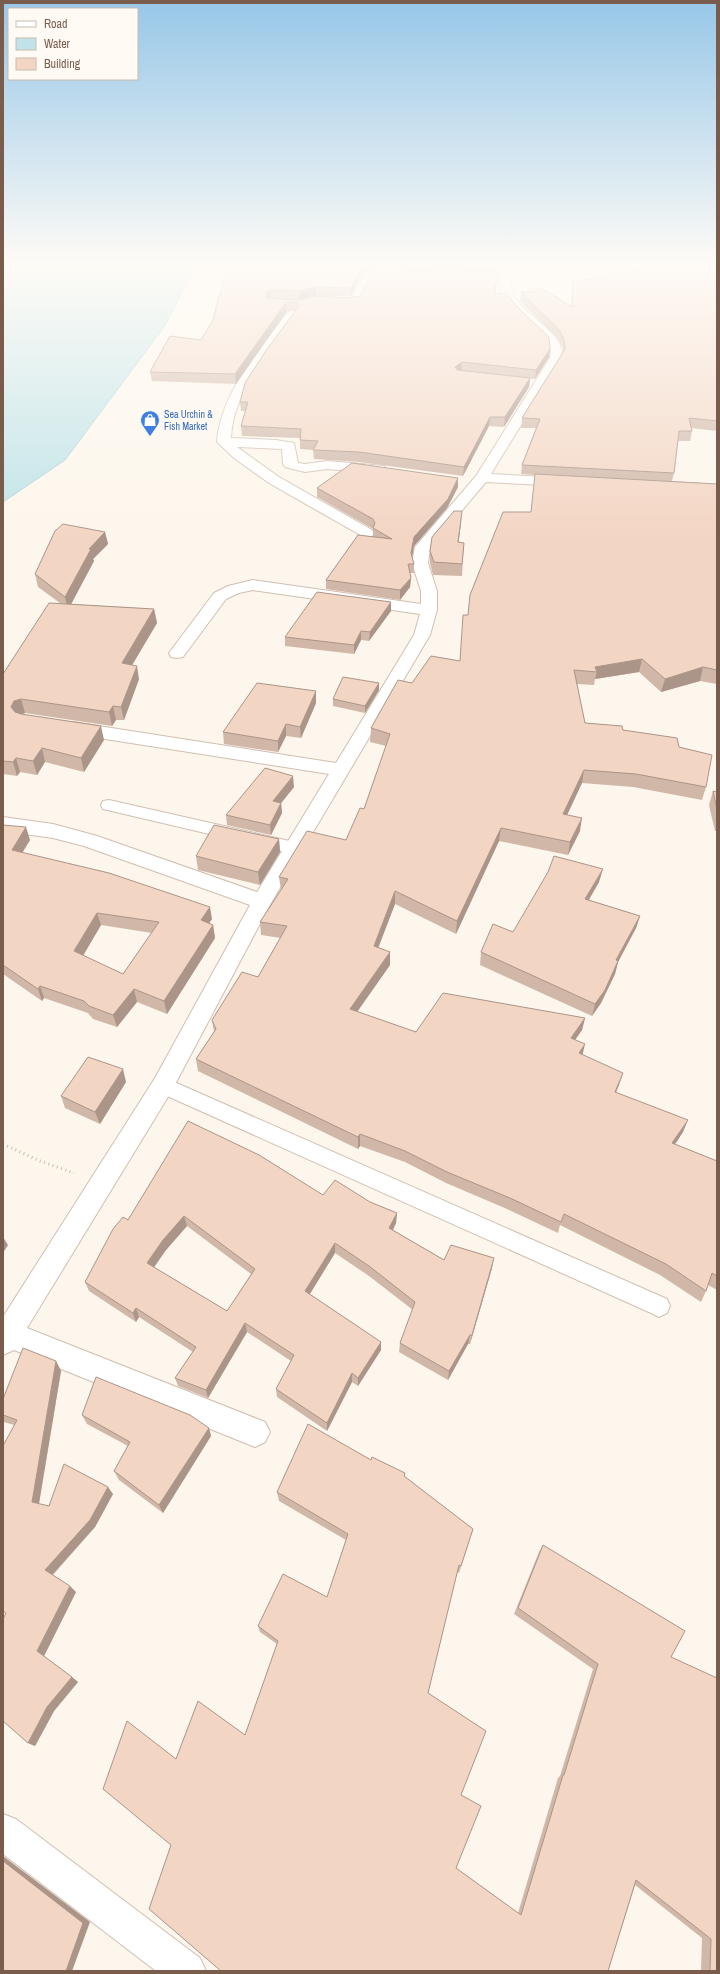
<svg xmlns="http://www.w3.org/2000/svg" width="720" height="1974" font-family="'Archivo Narrow',sans-serif">
	<style>
		.water { fill: #bfe3e8; stroke: #a5d3da }
		.lines { fill: none; stroke-linecap: round; stroke-linejoin: round }
		.service-casing { stroke: #d1beb0; stroke-width: 2 }
		.minor-casing { stroke: #d1beb0; stroke-width: 2 }
		.path { stroke: #d9b8a5; stroke-width: 3; stroke-dasharray: 1 3.5; stroke-linecap: butt }
		.service { fill: #fff; fill-rule: evenodd }
		.minor { fill: #fff; fill-rule: evenodd }
		.wall { fill: #d1b7a8; fill-rule: evenodd }
		.shaded-wall { fill: #aa9588 }
		.building { fill: #f3d5c3; stroke: #aa9588; fill-rule: evenodd }
		.labels { text-anchor: middle; dominant-baseline: central; stroke-width: 3; stroke-linejoin: round; paint-order: stroke }
		.far-shop-label { font-size: 10px; fill: #366cbe; stroke: #fffaf3; text-anchor: start }
	</style>
	<rect width="100%" height="100%" fill="#fdf6ec"/>
	<path class="water" d="M 3,263 L 197,263 L 164,327 L 65,460 L 3,502 Z"/>
	<g class="lines">
		<defs>
			<g id="service">
				<path d="M 109,800 L 294,842 L 300,844 L 302,848 L 300,852 L 294,854 L 103,809 L 101,805 L 103,801 Z"/>
				<path d="M 163,1077 L 667,1299 L 670,1306 L 667,1313 L 659,1317 L 651,1313 L 156,1091 L 153,1085 L 156,1079 Z"/>
			</g>
			<g id="minor">
				<path d="M 503,263 L 513,263 C 511,272 509,281 512,291 C 521,316 566,332 562,358 L 491,474 L 564,478 L 569,479 L 571,482 L 569,485 L 564,486 L 486,482 L 430,548 L 428,563 L 437,591 L 437,610 L 430,635 L 271,903 L 171,1092 L 27,1328 L 265,1422 L 270,1432 L 265,1442 L 255,1447 L 14,1350 L 3,1355 L 3,1317 L 155,1078 L 250,905 L 84,846 L 53,838 L 3,831 L 3,817 L 53,824 L 97,836 L 257,892 L 329,774 L 73,734 L 67,732 L 64,728 L 67,724 L 73,722 L 336,763 L 414,635 L 420,614 L 253,590 L 239,593 L 226,599 L 183,657 L 177,658 L 171,657 L 169,653 L 214,593 L 228,586 L 253,580 L 421,604 L 421,591 L 412,563 L 415,547 L 476,476 L 550,358 L 551,351 L 549,345 C 532,327 501,309 500,282 C 499,275 501,269 503,263 Z"/>
				<path d="M 370,270 L 403,271 L 408,274 L 403,277 L 374,276 L 360,303 L 328,303 L 326,301 L 332,298 L 352,298 L 365,273 Z"/>
				<path d="M 292,311 L 298,314 C 272,351 233,390 231,438 L 276,440 L 294,443 L 298,463 L 305,464 L 327,461 L 384,466 L 386,469 L 384,472 L 379,473 L 327,469 L 305,472 L 285,467 L 283,464 L 282,449 L 237,447 L 279,477 L 372,530 L 374,533 L 372,536 L 362,536 L 269,483 L 234,458 L 217,442 C 221,392 259,351 288,312 Z"/>
				<path d="M 3,1814 L 16,1819 L 200,1958 L 206,1971 L 156,1971 L 3,1854 Z"/>
			</g>
		</defs>
		<use href="#service" class="service-casing"/>
		<use href="#minor" class="minor-casing"/>
		<path class="path" d="M 3,1144 L 40,1161 L 74,1173"/>
		<use href="#service" class="service"/>
		<use href="#minor" class="minor"/>
	</g>
	<g class="wall">
		<path d="M 225,263 L 497,263 L 498,268 L 498,276 L 373,268 L 363,271 L 351,296 L 316,296 L 299,300 L 285,299 L 299,300 L 349,298 L 497,278 L 495,294 L 550,349 L 549,357 L 535,379 L 530,379 L 529,387 L 504,427 L 489,426 L 463,476 L 359,462 L 314,459 L 313,450 L 300,449 L 300,438 L 242,436 L 241,426 L 245,411 L 241,411 L 240,402 L 296,311 L 287,311 L 236,384 L 152,381 L 150,372 L 201,340 L 213,320 L 231,268 L 226,268 Z"/>
		<path d="M 717,263 L 717,431 L 691,428 L 692,431 L 690,441 L 678,441 L 674,473 L 672,481 L 717,484 L 717,684 L 700,681 L 661,692 L 639,672 L 595,679 L 594,685 L 577,684 L 585,723 L 623,730 L 679,747 L 706,787 L 702,800 L 633,787 L 582,783 L 567,815 L 580,831 L 568,855 L 499,841 L 456,934 L 395,904 L 378,947 L 390,952 L 390,965 L 357,1012 L 416,1032 L 585,1018 L 582,1030 L 575,1040 L 582,1055 L 619,1085 L 616,1092 L 683,1132 L 675,1144 L 717,1161 L 717,1290 L 708,1285 L 706,1291 L 701,1302 L 660,1275 L 560,1225 L 558,1233 L 507,1209 L 446,1183 L 405,1162 L 360,1146 L 358,1149 L 198,1071 L 196,1059 L 214,1032 L 212,1020 L 258,977 L 281,938 L 261,935 L 260,922 L 281,890 L 279,877 L 346,840 L 364,809 L 386,746 L 370,742 L 371,728 L 412,683 L 460,661 L 468,615 L 531,512 L 535,475 L 521,474 L 522,465 L 536,428 L 521,428 L 522,418 L 563,352 L 563,348 L 558,339 L 520,301 L 521,292 L 572,306 L 572,291 L 573,282 Z"/>
		<path d="M 458,487 L 447,508 L 414,546 L 412,556 L 414,564 L 414,573 L 410,573 L 411,578 L 410,587 L 400,600 L 326,589 L 326,580 L 373,537 L 373,529 L 317,497 L 317,488 Z"/>
		<path d="M 461,523 L 458,543 L 464,543 L 462,576 L 433,575 L 430,563 L 430,551 Z"/>
		<path d="M 105,532 L 108,544 L 93,559 L 94,561 L 71,604 L 154,609 L 157,623 L 132,665 L 139,679 L 124,720 L 116,720 L 112,726 L 25,713 L 22,714 L 104,740 L 84,772 L 45,762 L 37,775 L 20,772 L 17,776 L 3,774 L 3,674 L 60,603 L 38,587 L 35,574 Z"/>
		<path d="M 391,602 L 391,611 L 369,641 L 361,640 L 354,654 L 285,646 L 285,637 Z"/>
		<path d="M 379,683 L 379,690 L 365,713 L 333,706 L 333,699 Z"/>
		<path d="M 316,703 L 301,738 L 286,736 L 278,752 L 224,744 L 223,732 Z"/>
		<path d="M 294,787 L 281,803 L 282,813 L 271,835 L 227,825 L 226,815 Z"/>
		<path d="M 713,791 L 717,792 L 717,831 L 715,831 L 709,805 Z"/>
		<path d="M 3,825 L 30,840 L 22,853 L 212,919 L 209,923 L 213,925 L 215,938 L 167,1014 L 137,1002 L 117,1027 L 93,1019 L 88,1013 L 44,998 L 42,1001 L 3,974 ZM 101,925 L 152,933 L 123,974 L 83,956 Z"/>
		<path d="M 279,839 L 280,852 L 260,885 L 198,870 L 196,856 Z"/>
		<path d="M 599,882 L 589,900 L 640,916 L 636,928 L 618,962 L 615,974 L 601,1003 L 592,1016 L 480,965 L 481,952 L 513,932 Z"/>
		<path d="M 126,1082 L 100,1124 L 65,1108 L 61,1096 Z"/>
		<path d="M 323,1195 L 370,1202 L 397,1213 L 396,1223 L 393,1230 L 444,1260 L 492,1268 L 470,1344 L 468,1344 L 448,1380 L 399,1352 L 400,1343 L 413,1310 L 369,1276 L 335,1253 L 310,1294 L 381,1350 L 358,1386 L 352,1382 L 327,1431 L 277,1397 L 276,1389 L 291,1361 L 247,1332 L 208,1398 L 178,1386 L 175,1378 L 193,1352 L 139,1317 L 136,1322 L 89,1291 L 85,1282 L 128,1220 ZM 187,1226 L 251,1274 L 227,1311 L 154,1267 L 166,1250 Z"/>
		<path d="M 56,1361 L 61,1371 L 39,1504 L 49,1506 L 113,1494 L 95,1527 L 53,1575 L 76,1592 L 44,1656 L 78,1682 L 54,1711 L 35,1746 L 28,1743 L 6,1613 L 14,1425 L 4,1422 L 3,1420 L 3,1399 Z"/>
		<path d="M 82,1415 L 209,1428 L 211,1436 L 163,1513 L 119,1480 L 114,1471 L 128,1446 L 87,1424 Z"/>
		<path d="M 371,1460 L 405,1473 L 404,1476 L 473,1529 L 459,1573 L 457,1572 L 428,1693 L 461,1795 L 456,1868 L 518,1913 L 558,1778 L 560,1776 L 593,1669 L 514,1614 L 539,1552 L 543,1545 L 671,1657 L 717,1971 L 701,1971 L 702,1938 L 635,1885 L 608,1971 L 171,1845 L 245,1735 L 277,1644 L 260,1632 L 258,1626 L 327,1597 L 346,1540 L 279,1501 L 277,1492 Z"/>
	</g>
	<g class="shaded-wall">
		<path d="M 363,263 L 373,263 L 373,268 L 363,271 L 351,296 L 351,288 Z"/>
		<path d="M 316,287 L 316,296 L 299,300 L 299,291 Z"/>
		<path d="M 271,290 L 271,298 L 267,300 L 266,292 Z"/>
		<path d="M 286,302 L 287,311 L 236,384 L 235,374 Z"/>
		<path d="M 550,349 L 549,357 L 535,379 L 536,370 Z"/>
		<path d="M 462,362 L 461,372 L 455,376 L 455,367 Z"/>
		<path d="M 530,378 L 529,387 L 504,427 L 505,417 Z"/>
		<path d="M 490,417 L 489,426 L 463,476 L 464,467 Z"/>
		<path d="M 458,478 L 458,487 L 447,508 L 414,546 L 411,563 L 411,553 L 414,537 Z"/>
		<path d="M 462,511 L 461,523 L 457,555 L 458,542 Z"/>
		<path d="M 105,532 L 108,544 L 93,559 L 94,561 L 68,610 L 65,597 L 89,549 Z"/>
		<path d="M 411,578 L 410,587 L 400,600 L 400,590 Z"/>
		<path d="M 391,602 L 391,611 L 369,641 L 370,632 Z"/>
		<path d="M 154,609 L 157,623 L 125,677 L 122,663 Z"/>
		<path d="M 361,631 L 361,640 L 354,654 L 354,645 Z"/>
		<path d="M 642,659 L 639,672 L 595,679 L 597,672 L 595,667 Z"/>
		<path d="M 137,666 L 139,679 L 124,720 L 121,707 Z"/>
		<path d="M 703,667 L 700,681 L 661,692 L 665,679 Z"/>
		<path d="M 379,683 L 379,690 L 365,713 L 365,706 Z"/>
		<path d="M 316,691 L 316,703 L 301,738 L 300,727 Z"/>
		<path d="M 21,699 L 25,713 L 18,715 L 11,707 L 14,701 Z"/>
		<path d="M 113,706 L 116,720 L 112,726 L 109,712 Z"/>
		<path d="M 286,724 L 286,736 L 278,752 L 278,741 Z"/>
		<path d="M 101,726 L 104,740 L 84,772 L 81,758 Z"/>
		<path d="M 42,748 L 45,762 L 37,775 L 33,761 Z"/>
		<path d="M 16,758 L 20,772 L 17,776 L 13,762 Z"/>
		<path d="M 584,770 L 582,783 L 561,828 L 563,814 Z"/>
		<path d="M 293,776 L 294,787 L 274,812 L 273,801 Z"/>
		<path d="M 281,803 L 282,813 L 271,835 L 270,825 Z"/>
		<path d="M 582,818 L 580,831 L 568,855 L 570,842 Z"/>
		<path d="M 26,827 L 30,840 L 16,863 L 12,850 Z"/>
		<path d="M 501,828 L 499,841 L 456,934 L 457,921 Z"/>
		<path d="M 279,839 L 280,852 L 260,885 L 258,872 Z"/>
		<path d="M 603,869 L 599,882 L 582,911 L 585,899 Z"/>
		<path d="M 395,891 L 395,904 L 374,959 L 374,946 Z"/>
		<path d="M 210,907 L 212,919 L 203,932 L 201,920 Z"/>
		<path d="M 97,913 L 101,925 L 78,964 L 74,951 Z"/>
		<path d="M 640,916 L 636,928 L 618,962 L 615,974 L 601,1003 L 592,1016 L 595,1004 L 616,960 Z"/>
		<path d="M 213,925 L 215,938 L 167,1014 L 164,1001 Z"/>
		<path d="M 390,952 L 390,965 L 350,1022 L 350,1009 Z"/>
		<path d="M 40,986 L 44,998 L 42,1001 L 38,989 Z"/>
		<path d="M 134,989 L 137,1002 L 117,1027 L 113,1015 Z"/>
		<path d="M 585,1018 L 582,1030 L 568,1050 L 571,1038 Z"/>
		<path d="M 585,1044 L 582,1057 L 579,1053 Z"/>
		<path d="M 123,1069 L 126,1082 L 100,1124 L 95,1112 Z"/>
		<path d="M 623,1073 L 619,1085 L 611,1104 L 615,1092 Z"/>
		<path d="M 688,1120 L 683,1132 L 668,1155 L 672,1143 Z"/>
		<path d="M 360,1134 L 360,1146 L 358,1149 L 358,1137 Z"/>
		<path d="M 397,1213 L 396,1223 L 389,1238 L 389,1228 Z"/>
		<path d="M 184,1216 L 187,1226 L 166,1250 L 150,1273 L 147,1263 L 163,1240 Z"/>
		<path d="M 3,1237 L 8,1245 L 3,1253 Z"/>
		<path d="M 335,1243 L 335,1253 L 306,1300 L 305,1291 Z"/>
		<path d="M 494,1258 L 492,1268 L 470,1344 L 472,1335 Z"/>
		<path d="M 136,1308 L 139,1317 L 136,1322 L 133,1313 Z"/>
		<path d="M 245,1323 L 247,1332 L 208,1398 L 206,1390 Z"/>
		<path d="M 470,1335 L 468,1344 L 448,1380 L 449,1371 Z"/>
		<path d="M 381,1342 L 381,1350 L 358,1386 L 358,1378 Z"/>
		<path d="M 56,1361 L 61,1371 L 38,1509 L 32,1502 Z"/>
		<path d="M 352,1373 L 352,1382 L 327,1431 L 327,1423 Z"/>
		<path d="M 209,1428 L 211,1436 L 163,1513 L 159,1505 Z"/>
		<path d="M 108,1487 L 113,1494 L 95,1527 L 51,1576 L 45,1570 Z"/>
		<path d="M 70,1586 L 76,1592 L 44,1656 L 37,1651 Z"/>
		<path d="M 72,1677 L 78,1682 L 54,1711 L 35,1746 L 28,1743 L 47,1707 Z"/>
		<path d="M 3,1856 L 90,1922 L 72,1971 L 66,1971 L 3,1861 Z"/>
	</g>
	<g class="building">
		<path d="M 236,263 L 364,263 L 363,263 L 351,288 L 316,287 L 299,291 L 271,290 L 266,292 L 267,298 L 299,300 L 316,296 L 349,298 L 360,296 L 375,268 L 497,278 L 494,294 L 506,293 L 520,310 L 549,337 L 550,349 L 536,370 L 462,362 L 455,367 L 457,370 L 530,378 L 505,417 L 490,417 L 464,467 L 359,452 L 313,450 L 318,441 L 300,440 L 301,429 L 241,426 L 248,402 L 240,402 L 245,383 L 267,349 L 299,306 L 296,302 L 286,302 L 235,374 L 150,372 L 170,336 L 201,340 L 213,320 L 224,278 Z"/>
		<path d="M 421,263 L 497,263 L 498,268 Z"/>
		<path d="M 680,263 L 717,263 L 717,421 L 689,418 L 692,431 L 679,431 L 674,473 L 522,465 L 540,419 L 522,418 L 565,349 L 564,339 L 559,330 L 521,292 L 532,292 L 541,288 L 572,307 L 573,282 Z"/>
		<path d="M 352,463 L 458,478 L 448,499 L 414,537 L 411,553 L 414,564 L 408,564 L 411,578 L 400,590 L 326,580 L 358,535 L 392,539 L 373,528 L 375,523 L 373,519 L 317,488 Z"/>
		<path d="M 535,474 L 717,484 L 717,670 L 703,667 L 665,679 L 642,659 L 595,667 L 597,672 L 574,670 L 585,723 L 622,726 L 623,730 L 677,738 L 679,747 L 712,755 L 706,787 L 636,774 L 584,770 L 563,814 L 582,818 L 570,842 L 501,828 L 457,921 L 395,891 L 374,946 L 390,952 L 350,1009 L 416,1032 L 443,993 L 585,1018 L 571,1038 L 585,1044 L 579,1053 L 623,1073 L 615,1092 L 688,1120 L 672,1143 L 717,1161 L 717,1276 L 712,1273 L 706,1291 L 666,1264 L 564,1214 L 561,1222 L 510,1198 L 447,1172 L 405,1151 L 360,1134 L 358,1137 L 196,1059 L 216,1029 L 212,1020 L 242,972 L 258,977 L 287,926 L 260,922 L 288,879 L 279,877 L 307,831 L 346,840 L 360,808 L 364,809 L 390,734 L 371,728 L 398,680 L 412,683 L 431,656 L 460,661 L 463,615 L 468,615 L 470,595 L 503,512 L 531,512 Z"/>
		<path d="M 454,511 L 462,511 L 458,542 L 464,543 L 462,564 L 434,562 L 430,551 L 432,537 Z"/>
		<path d="M 63,524 L 105,532 L 89,549 L 91,549 L 65,597 L 35,574 L 55,531 Z"/>
		<path d="M 317,592 L 391,602 L 370,632 L 361,631 L 354,645 L 285,637 Z"/>
		<path d="M 49,603 L 154,609 L 122,663 L 137,666 L 121,707 L 113,706 L 109,712 L 21,699 L 14,701 L 11,707 L 15,712 L 21,714 L 101,726 L 81,758 L 42,748 L 33,761 L 16,758 L 13,762 L 3,761 L 3,674 Z"/>
		<path d="M 343,677 L 379,683 L 365,706 L 333,699 Z"/>
		<path d="M 257,683 L 316,691 L 300,727 L 286,724 L 278,741 L 223,732 Z"/>
		<path d="M 265,768 L 293,776 L 273,801 L 281,803 L 270,825 L 226,815 Z"/>
		<path d="M 713,791 L 717,792 L 717,809 Z"/>
		<path d="M 3,825 L 26,827 L 12,850 L 109,873 L 210,907 L 201,920 L 213,925 L 164,1001 L 134,989 L 113,1015 L 89,1006 L 84,1001 L 40,986 L 38,989 L 3,965 ZM 97,913 L 159,922 L 123,974 L 74,951 Z"/>
		<path d="M 214,825 L 279,839 L 258,872 L 196,856 Z"/>
		<path d="M 554,856 L 603,869 L 585,899 L 640,916 L 616,960 L 618,961 L 605,990 L 595,1004 L 481,952 L 493,924 L 513,932 L 548,872 Z"/>
		<path d="M 88,1057 L 123,1069 L 95,1112 L 61,1096 Z"/>
		<path d="M 188,1121 L 259,1155 L 323,1195 L 335,1180 L 370,1202 L 397,1213 L 389,1228 L 444,1260 L 451,1245 L 494,1258 L 472,1335 L 470,1335 L 449,1371 L 400,1343 L 415,1302 L 369,1266 L 335,1243 L 305,1291 L 381,1342 L 358,1378 L 352,1373 L 327,1423 L 276,1389 L 294,1355 L 245,1323 L 206,1390 L 175,1378 L 196,1347 L 136,1308 L 133,1313 L 85,1282 L 113,1229 L 123,1217 L 128,1220 ZM 184,1216 L 255,1269 L 227,1311 L 147,1263 L 163,1240 Z"/>
		<path d="M 23,1348 L 56,1361 L 32,1502 L 49,1506 L 64,1464 L 108,1487 L 90,1520 L 45,1570 L 70,1586 L 37,1651 L 72,1677 L 47,1707 L 28,1743 L 3,1721 L 3,1619 L 6,1613 L 3,1611 L 3,1446 L 17,1420 L 3,1415 L 3,1399 Z"/>
		<path d="M 96,1377 L 190,1415 L 209,1428 L 159,1505 L 114,1471 L 130,1442 L 82,1415 Z"/>
		<path d="M 308,1424 L 371,1460 L 372,1457 L 405,1473 L 404,1476 L 473,1529 L 461,1566 L 459,1565 L 428,1693 L 486,1731 L 461,1795 L 481,1806 L 456,1868 L 521,1915 L 563,1775 L 564,1775 L 598,1664 L 518,1608 L 543,1545 L 685,1631 L 671,1657 L 717,1678 L 717,1971 L 710,1971 L 711,1939 L 636,1880 L 608,1971 L 221,1971 L 149,1909 L 171,1845 L 103,1789 L 127,1721 L 176,1759 L 198,1701 L 245,1735 L 278,1641 L 258,1626 L 283,1574 L 327,1597 L 348,1534 L 277,1492 Z"/>
		<path d="M 3,1861 L 83,1923 L 66,1971 L 3,1971 Z"/>
	</g>
	<linearGradient id="sky" x2="0" y2="1"><stop stop-color="#97c7e8"/><stop offset="0.49" stop-color="#fefbf6"/><stop offset="1" stop-color="#fefbf6" stop-opacity="0"/></linearGradient>
	<rect width="720" height="539" fill="url(#sky)"/>
	<defs>
		<symbol id="shop-pin" viewBox="-11 -11 22 30"><path d="M0 17L-7.5 6A9.5 9.5 0 1 1 7.5 6Z" fill="#3f7fe0" stroke="#fffaf3"/><path d="M-5-2.5h2.3a2.7 3.5 0 0 1 5.4 0H5L5.5 6h-11ZM-1.5-2.5h3a1.5 2.3 0 0 0-3 0Z" fill="#fff"/></symbol>
	</defs>
	<g fill-rule="evenodd">
		<use href="#shop-pin" x="139" y="409" width="22" height="30"/>
	</g>
	<g class="labels">
		<g class="far-shop-label">
			<text x="164" y="414">Sea Urchin &amp;<tspan x="164" dy="12">Fish Market</tspan></text>
		</g>
	</g>
	<rect width="720" height="1974" fill="none" stroke="#7a5c4d" stroke-width="8"/>
	<rect x="8" y="8" width="130" height="72" fill="#fffaf3" stroke="#cabbb1"/>
	<rect x="16" y="21" width="20" height="6" fill="#ffffff" stroke="#cabbb1"/>
	<text x="44" y="28" font-size="12" fill="#7a5c4d">Road</text>
	<rect x="16" y="38" width="20" height="12" fill="#bfe3e8" stroke="#cabbb1"/>
	<text x="44" y="48" font-size="12" fill="#7a5c4d">Water</text>
	<rect x="16" y="58" width="20" height="12" fill="#f3d5c3" stroke="#cabbb1"/>
	<text x="44" y="68" font-size="12" fill="#7a5c4d">Building</text>
</svg>
